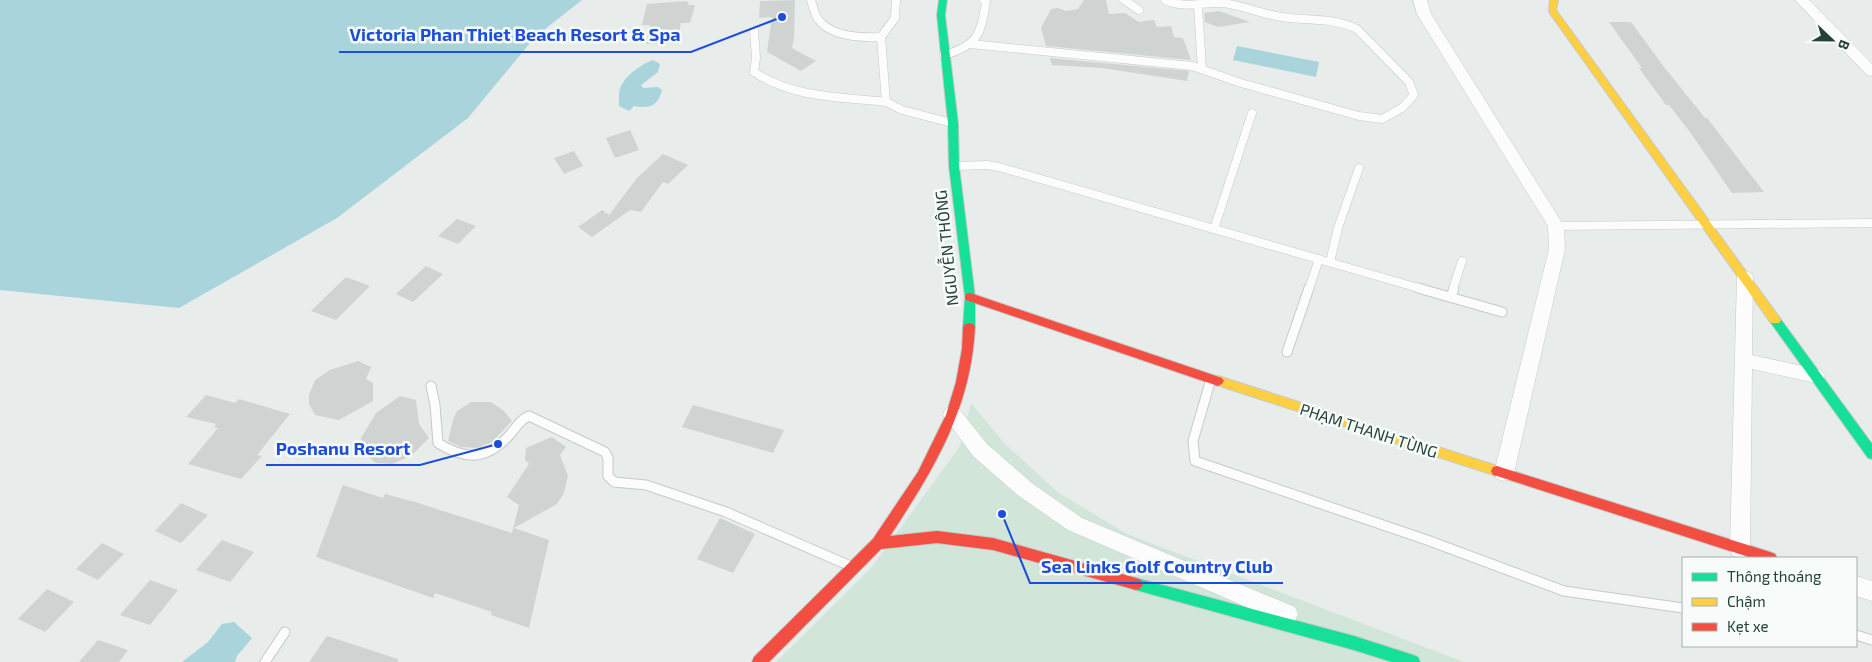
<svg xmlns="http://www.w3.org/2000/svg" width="1872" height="662" font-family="'Exo 2',sans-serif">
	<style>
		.green { fill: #d1e6d8 }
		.water { fill: #a9d4db }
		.building { fill: #cfd4d2 }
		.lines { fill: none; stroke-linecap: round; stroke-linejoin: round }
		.lane-far1-casing { stroke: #c5cac8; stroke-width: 9 }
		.lane-casing { stroke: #c5cac8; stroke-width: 11 }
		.street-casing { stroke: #c5cac8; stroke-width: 1 }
		.fast-casing { stroke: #c3cbc8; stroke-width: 2 }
		.slow-casing { stroke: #c3cbc8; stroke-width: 2 }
		.jam-casing { stroke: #c3cbc8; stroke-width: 2 }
		.lane-far1 { stroke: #fcfcfc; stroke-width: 8 }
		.lane { stroke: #fcfcfc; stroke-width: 9 }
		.street { fill: #fcfcfc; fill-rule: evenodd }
		.fast { fill: #16e098; fill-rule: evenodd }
		.slow { fill: #ffcf43; fill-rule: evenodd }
		.jam { fill: #f24e42; fill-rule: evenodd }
		.labels { text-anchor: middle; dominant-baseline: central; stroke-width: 5; stroke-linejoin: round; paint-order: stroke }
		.street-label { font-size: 16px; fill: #24423a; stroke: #f7fbf9 }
		.leader { fill: none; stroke: #1d4ed8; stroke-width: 2 }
		.callout-dot { fill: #1d4ed8; stroke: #f7fbf9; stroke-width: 2 }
		.callout-label { font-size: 18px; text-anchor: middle; font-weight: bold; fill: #1d4ed8; stroke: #f7fbf9; stroke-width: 5; stroke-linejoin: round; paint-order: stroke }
	</style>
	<rect width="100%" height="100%" fill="#e8edeb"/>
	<path class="green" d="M 971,403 L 1004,443 L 1059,493 L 1127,534 L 1464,662 L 776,662 L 872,567 L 960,446 Z"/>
	<g class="water">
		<path d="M 0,0 L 582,0 L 535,37 L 468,118 L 337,218 L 179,308 L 0,290 Z"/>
		<path d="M 1237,46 L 1319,62 L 1316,77 L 1233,60 Z"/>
		<path d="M 653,60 L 660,64 L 658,72 L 641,85 L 643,88 L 658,87 L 662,90 C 658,106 650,109 634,106 L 629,111 L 619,106 C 619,102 619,98 619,94 C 620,78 640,65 653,60 Z"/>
		<path d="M 234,622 L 252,638 L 237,656 L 235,662 L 182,662 L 208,642 L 222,624 Z"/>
	</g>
	<g class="building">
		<path d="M 795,0 L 794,38 L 792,48 L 816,61 L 801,71 L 767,52 L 772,17 L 759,18 L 760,1 Z"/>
		<path d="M 1084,0 L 1106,0 L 1109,14 L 1125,13 L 1139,22 L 1154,20 L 1157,27 L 1171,26 L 1174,37 L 1183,38 L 1191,60 L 1046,46 L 1041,28 L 1051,9 L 1058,8 L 1066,11 L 1078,9 Z"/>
		<path d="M 687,1 L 689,5 L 695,5 L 690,23 L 681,23 L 677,43 L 646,44 L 650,25 L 642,25 L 647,4 Z"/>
		<path d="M 1219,11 L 1250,22 L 1218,27 L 1205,22 L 1204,13 Z"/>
		<path d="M 1609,22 L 1631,22 L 1664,67 L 1705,118 L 1707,118 L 1764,192 L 1732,193 L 1690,132 L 1669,105 L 1666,105 L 1639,68 L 1642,68 Z"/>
		<path d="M 1050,58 L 1189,71 L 1187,81 L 1102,68 L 1052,65 Z"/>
		<path d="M 630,130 L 639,150 L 615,158 L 606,138 Z"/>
		<path d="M 574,151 L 583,166 L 564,174 L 554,158 Z"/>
		<path d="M 663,154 L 688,165 L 668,184 L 663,182 L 641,212 L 630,210 L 592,237 L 578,227 L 602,210 L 609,215 L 637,178 Z"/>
		<path d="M 457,219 L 476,226 L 458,244 L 438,236 Z"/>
		<path d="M 426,266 L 443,274 L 413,302 L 396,294 Z"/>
		<path d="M 346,277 L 370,286 L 336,320 L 311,311 Z"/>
		<path d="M 358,361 L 371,367 L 366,379 L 373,383 L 373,401 L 339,420 L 315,415 L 309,404 L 309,395 L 315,380 L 330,370 Z"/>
		<path d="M 206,395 L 235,403 L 239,399 L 290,414 L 257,455 L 262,456 L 241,479 L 188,464 L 218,428 L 214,427 L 216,424 L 186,417 Z"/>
		<path d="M 400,396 L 416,400 L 419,424 L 429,438 L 411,456 L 392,464 L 376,463 L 365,454 L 361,438 L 376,413 Z"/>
		<path d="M 471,402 L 491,402 L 504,411 L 512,421 L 492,442 L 477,448 L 461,447 L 448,441 L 453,420 L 457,411 Z"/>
		<path d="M 693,405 L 784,430 L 773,453 L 682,427 Z"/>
		<path d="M 552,437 L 566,447 L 560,455 L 568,476 L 564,493 L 557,504 L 514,528 L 549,540 L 529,628 L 491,615 L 492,612 L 435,593 L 433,598 L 316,557 L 343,485 L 383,498 L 385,494 L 415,502 L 512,533 L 519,505 L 507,497 L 529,464 L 525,460 L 526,448 Z"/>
		<path d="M 181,503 L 208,515 L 181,543 L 155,531 Z"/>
		<path d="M 720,518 L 755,534 L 733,573 L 697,559 Z"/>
		<path d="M 222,540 L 254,552 L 230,582 L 196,570 Z"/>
		<path d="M 102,543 L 124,554 L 98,580 L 76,569 Z"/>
		<path d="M 150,580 L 178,590 L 150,625 L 120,615 Z"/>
		<path d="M 47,589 L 74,602 L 45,632 L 18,619 Z"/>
		<path d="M 327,636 L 398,659 L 398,662 L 309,662 Z"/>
		<path d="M 98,640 L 128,650 L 119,662 L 79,662 Z"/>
	</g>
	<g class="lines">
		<defs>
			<g id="lane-far1">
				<path d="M 811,0 C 813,6 814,13 818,19 C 831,37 860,38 881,37 L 895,18 L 896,0"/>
				<path d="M 1124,0 L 1139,10"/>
				<path d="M 1198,6 L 1202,69"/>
				<path d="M 754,30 L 756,58 L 754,72 C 792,98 842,97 886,102"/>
				<path d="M 881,37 L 886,102 L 902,110 L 952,123"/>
				<path d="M 970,44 L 1192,66 L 1241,83 L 1359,116 L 1382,119 L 1402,108 L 1414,95 L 1409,82 L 1357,29 C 1332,17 1308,21 1282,17 C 1261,14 1242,5 1222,3 C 1201,2 1185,9 1165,0"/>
				<path d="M 944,55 C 977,46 981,35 986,2 L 984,0"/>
				<path d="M 954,166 L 987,165 L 999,167 L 1422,289"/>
				<path d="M 1556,226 L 1872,223"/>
				<path d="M 1214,229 L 1252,113"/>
				<path d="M 1330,262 L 1338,228 L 1359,168"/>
				<path d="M 1309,289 L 1319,259"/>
				<path d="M 1453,289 L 1462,261"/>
			</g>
			<g id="lane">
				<path d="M 1418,288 L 1502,312"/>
				<path d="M 1451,297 L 1454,288"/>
				<path d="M 1287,352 L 1309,288"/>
				<path d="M 1211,379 L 1193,441 L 1195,461 L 1427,540 L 1564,591 L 1683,608"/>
				<path d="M 431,386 L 435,405 L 438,443 C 468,462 490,459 512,432 C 518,425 521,419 529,416 L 605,452 L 608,458 L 608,476 L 614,482 L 646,485 L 726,512 L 848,565"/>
				<path d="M 1856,635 L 1872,640"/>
				<path d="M 265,662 L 285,632"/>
			</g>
			<g id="street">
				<path d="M 1413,0 L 1427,0 L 1431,14 L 1564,226 L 1565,249 L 1514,473 L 1511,479 L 1504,481 L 1497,479 L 1494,473 L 1549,249 L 1548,226 L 1417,14 Z"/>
				<path d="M 1795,0 L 1809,0 L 1872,64 L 1872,76 L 1867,75 Z"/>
				<path d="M 1745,271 L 1751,273 L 1753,277 L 1752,355 L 1816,369 L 1822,371 L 1825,376 L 1822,381 L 1816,383 L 1752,369 L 1750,549 L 1747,556 L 1740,558 L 1733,556 L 1730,549 L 1737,277 L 1739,273 Z"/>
				<path d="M 952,407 L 959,409 L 987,444 L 1033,484 L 1082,518 L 1295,607 L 1298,614 L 1295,621 L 1287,624 L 1279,621 L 1068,530 L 1019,496 L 973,456 L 943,415 L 945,409 Z"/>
				<path d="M 1856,576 L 1872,581 L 1872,601 L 1856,596 Z"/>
			</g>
			<g id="fast">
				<path d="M 939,0 L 947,0 L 945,15 L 958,123 L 959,166 L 975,297 L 975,327 L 973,330 L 965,330 L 963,327 L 965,297 L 949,166 L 948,123 L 937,15 Z"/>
				<path d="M 1775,316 L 1779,317 L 1872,444 L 1872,459 L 1868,458 L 1771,323 L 1769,320 L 1771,317 Z"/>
				<path d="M 1136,578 L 1354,636 L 1413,655 L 1418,657 L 1420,662 L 1392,662 L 1354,650 L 1136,590 L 1131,588 L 1129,584 L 1131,580 Z"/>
			</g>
			<g id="slow">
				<path d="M 1550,0 L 1558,0 L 1556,10 L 1779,317 L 1781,320 L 1779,323 L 1771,323 L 1549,12 Z"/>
				<path d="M 1218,376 L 1497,466 L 1501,467 L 1503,471 L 1501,475 L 1497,476 L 1214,384 L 1212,381 L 1214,378 Z"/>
			</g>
			<g id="jam">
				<path d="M 970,293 L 1222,378 L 1224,381 L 1222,384 L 1218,386 L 966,300 L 965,297 L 966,294 Z"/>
				<path d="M 969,323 L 973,324 L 975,327 C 971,409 934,469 890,536 L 937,531 L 993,538 L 1136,578 L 1141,580 L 1143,584 L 1141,588 L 1136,590 L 993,550 L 937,543 L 881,549 L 769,662 L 752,662 L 754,657 L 873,539 L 918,472 L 946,415 L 956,382 L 962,349 L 963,327 L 965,324 Z"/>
				<path d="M 1497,466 L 1770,552 L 1775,554 L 1777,558 L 1752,558 L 1497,476 L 1493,475 L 1491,471 L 1493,467 Z"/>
			</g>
		</defs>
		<use href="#lane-far1" class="lane-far1-casing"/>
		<use href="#lane" class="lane-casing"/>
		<use href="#street" class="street-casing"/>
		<use href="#fast" class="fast-casing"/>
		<use href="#slow" class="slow-casing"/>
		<use href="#jam" class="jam-casing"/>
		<use href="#lane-far1" class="lane-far1"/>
		<use href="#lane" class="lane"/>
		<use href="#street" class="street"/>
		<use href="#fast" class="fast"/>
		<use href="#slow" class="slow"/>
		<use href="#jam" class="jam"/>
	</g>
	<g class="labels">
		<g class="street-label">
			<text transform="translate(946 248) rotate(-96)">NGUYỄN THÔNG</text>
			<text transform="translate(1369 430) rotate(18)">PHẠM THANH TÙNG</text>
		</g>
	</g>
	<path class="leader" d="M782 17L691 52H339M498 444L420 465H266M1002 514L1030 583H1283"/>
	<g class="callout-dot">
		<circle cx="782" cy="17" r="5"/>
		<circle cx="498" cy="444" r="5"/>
		<circle cx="1002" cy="514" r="5"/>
	</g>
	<g class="callout-label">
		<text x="515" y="41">Victoria Phan Thiet Beach Resort &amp; Spa</text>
		<text x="343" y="455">Poshanu Resort</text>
		<text x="1157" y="573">Sea Links Golf Country Club</text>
	</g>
	<rect x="1682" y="557" width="175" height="90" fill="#f7fbf9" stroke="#a3b1ad"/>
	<rect x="1692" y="573" width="25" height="8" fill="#16e098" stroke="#a3b1ad"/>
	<text x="1727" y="582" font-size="15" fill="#24423a">Thông thoáng</text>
	<rect x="1692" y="598" width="25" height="8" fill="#ffcf43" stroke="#a3b1ad"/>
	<text x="1727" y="607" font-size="15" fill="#24423a">Chậm</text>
	<rect x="1692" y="623" width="25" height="8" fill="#f24e42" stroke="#a3b1ad"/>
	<text x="1727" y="632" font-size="15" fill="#24423a">Kẹt xe</text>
	<g transform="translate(1832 40) rotate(112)" stroke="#f7fbf9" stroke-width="4" paint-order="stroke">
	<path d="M0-4L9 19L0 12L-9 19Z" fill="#24423a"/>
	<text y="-8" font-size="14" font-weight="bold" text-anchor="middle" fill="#24423a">B</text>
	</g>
</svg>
